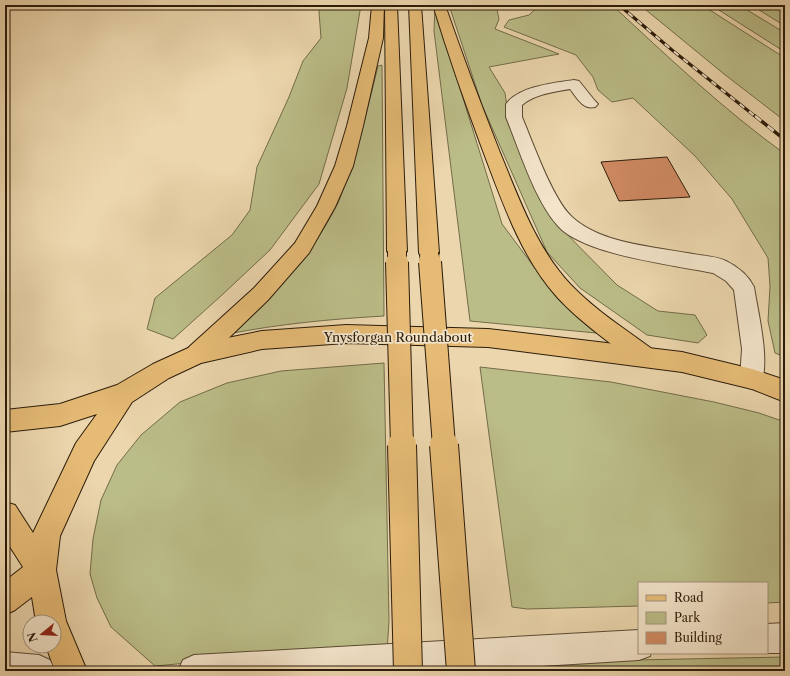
<svg xmlns="http://www.w3.org/2000/svg" width="790" height="676" font-family="'Libre Caslon Text',serif">
	<style>
		.green { fill: #bbbd88; stroke: #726c49 }
		.building { fill: #d28b64; stroke: #2a1b0a }
		.lines { fill: none; stroke-linecap: round; stroke-linejoin: round }
		.minor-casing { stroke: #5a4a33; stroke-width: 2 }
		.major-casing { stroke: #2a1b0a; stroke-width: 2 }
		.highway-casing { stroke: #2a1b0a; stroke-width: 2 }
		.minor { fill: #f3e4ca; fill-rule: evenodd }
		.major { fill: #e6bb76; fill-rule: evenodd }
		.highway { fill: #e6bb76; fill-rule: evenodd }
		.rail-far1-casing { stroke: #2a1b0a; stroke-width: 3 }
		.rail-casing { stroke: #2a1b0a; stroke-width: 3.5 }
		.rail-far1 { stroke: #f3e4ca; stroke-width: 2; stroke-dasharray: 6; stroke-linecap: butt }
		.rail { stroke: #f3e4ca; stroke-width: 2.5; stroke-dasharray: 8; stroke-linecap: butt }
		.highway-bridge-far2-casing { stroke: #2a1b0a; stroke-width: 20; stroke-linecap: butt }
		.highway-bridge-far1-casing { stroke: #2a1b0a; stroke-width: 24; stroke-linecap: butt }
		.highway-bridge-casing { stroke: #2a1b0a; stroke-width: 30; stroke-linecap: butt }
		.highway-bridge-far2 { stroke: #e6bb76; stroke-width: 18 }
		.highway-bridge-far1 { stroke: #e6bb76; stroke-width: 22 }
		.highway-bridge { stroke: #e6bb76; stroke-width: 28 }
		.labels { text-anchor: middle; dominant-baseline: central; stroke-width: 3.5; stroke-linejoin: round; paint-order: stroke }
		.street-label { font-size: 13px; fill: #2a1b0a; stroke: #f3e4ca }
	</style>
	<rect width="100%" height="100%" fill="#ecd6ad"/>
	<filter id="stains"><feTurbulence type="fractalNoise" baseFrequency=".005" numOctaves="4"/><feColorMatrix values="0 0 0 0 .2 0 0 0 0 .09 0 0 0 0 .02 0 0 0 .5 -.17"/></filter>
	<radialGradient id="worn" r=".72"><stop offset=".6" stop-color="#630" stop-opacity="0"/><stop offset="1" stop-color="#630" stop-opacity=".3"/></radialGradient>
	<g class="green">
		<path d="M 321,5 L 361,5 L 347,88 L 319,184 L 270,250 L 222,295 L 173,339 L 147,329 L 155,298 L 232,235 L 250,210 L 257,167 L 289,97 L 303,61 L 321,38 L 319,12 Z"/>
		<path d="M 449,5 L 496,5 L 499,19 L 495,29 L 559,54 L 489,67 L 505,93 L 507,107 L 525,162 L 550,217 L 617,285 L 658,311 L 695,315 L 707,335 L 698,343 L 647,335 L 580,288 L 547,252 L 482,105 Z"/>
		<path d="M 540,5 L 612,5 C 667,56 724,110 785,154 L 785,357 L 775,353 L 768,321 L 770,286 L 768,258 L 732,199 L 695,156 L 633,98 L 612,102 L 598,90 L 593,77 L 576,55 L 504,27 L 509,20 L 529,15 Z"/>
		<path d="M 640,5 L 702,5 L 785,58 L 785,121 L 724,74 Z"/>
		<path d="M 711,5 L 739,5 L 785,33 L 785,52 Z"/>
		<path d="M 751,5 L 785,5 L 785,26 Z"/>
		<path d="M 435,8 L 502,224 L 558,299 L 596,333 L 470,321 L 434,31 Z"/>
		<path d="M 382,65 L 384,316 C 331,319 279,324 228,334 C 271,296 312,256 338,203 C 342,194 344,185 347,177 C 360,141 369,103 378,66 Z"/>
		<path d="M 384,363 L 389,621 L 387,652 L 220,660 L 155,666 L 111,627 L 97,598 L 90,574 L 93,539 L 101,500 L 117,465 L 141,435 L 180,402 L 227,383 L 281,371 Z"/>
		<path d="M 480,367 L 611,382 L 714,402 L 759,413 L 785,422 L 785,602 L 767,603 L 767,583 L 639,583 L 639,606 L 527,609 L 512,607 Z"/>
		<path d="M 785,657 L 785,671 L 511,671 L 510,667 L 634,660 Z"/>
	</g>
	<path class="building" d="M 667,157 L 690,197 L 619,201 L 601,162 Z"/>
	<g class="lines">
		<defs>
			<g id="minor">
				<path d="M 574,80 L 579,81 L 595,101 L 598,104 L 595,107 C 583,110 577,98 570,89 C 553,92 535,94 522,105 L 522,117 C 533,143 553,200 572,217 C 601,244 656,247 693,254 C 704,256 716,256 726,261 C 738,267 748,275 754,287 C 758,313 771,363 760,386 L 752,389 L 744,386 L 740,379 L 742,349 L 734,290 L 726,281 L 713,273 C 674,265 584,255 558,226 C 535,201 519,149 506,117 L 506,104 C 519,86 554,83 574,80 Z"/>
				<path d="M 785,623 L 785,653 L 764,653 L 767,653 L 767,624 Z"/>
				<path d="M 639,630 L 639,653 L 651,653 L 650,656 L 639,660 L 458,671 L 178,671 L 183,660 L 194,655 Z"/>
				<path d="M 5,652 L 39,655 L 50,660 L 55,671 L 5,671 Z"/>
			</g>
			<path id="major" d="M 346,325 L 488,329 L 682,352 L 752,369 L 785,380 L 785,402 L 752,389 L 682,372 L 488,347 L 346,343 L 262,349 L 201,363 L 169,378 L 132,402 L 94,461 L 60,536 L 56,570 L 66,621 L 87,671 L 55,671 L 46,646 L 54,646 L 54,622 L 36,622 L 32,597 L 15,610 L 5,615 L 5,581 L 23,567 L 5,539 L 5,502 L 15,505 L 33,533 L 76,443 L 97,414 L 60,426 L 5,432 L 5,410 L 60,404 L 117,385 L 153,364 L 197,344 L 262,331 Z"/>
			<g id="highway">
				<path d="M 372,5 L 384,5 L 383,38 L 363,126 L 353,166 L 335,207 L 309,253 L 268,300 L 205,361 L 197,364 L 189,361 L 186,354 L 189,347 L 254,288 L 295,243 L 317,206 L 335,166 L 347,126 L 369,38 Z"/>
				<path d="M 385,5 L 397,5 L 407,251 L 404,256 L 397,258 L 390,256 L 387,251 Z"/>
				<path d="M 409,5 L 421,5 L 439,253 L 436,258 L 429,260 L 422,258 L 419,253 Z"/>
				<path d="M 433,5 L 445,5 C 462,54 480,102 499,150 C 518,196 536,248 571,285 C 595,310 625,329 652,349 L 655,356 L 652,363 L 644,366 L 636,363 C 609,342 580,322 557,297 C 521,257 502,201 483,151 C 465,103 448,54 433,5 Z"/>
			</g>
		</defs>
		<use href="#minor" class="minor-casing"/>
		<use href="#major" class="major-casing"/>
		<use href="#highway" class="highway-casing"/>
		<use href="#minor" class="minor"/>
		<use href="#major" class="major"/>
		<use href="#highway" class="highway"/>
		<defs>
			<path id="rail-far1" d="M 619,5 L 672,50 L 756,117"/>
			<path id="rail" d="M 755,116 L 785,140"/>
		</defs>
		<use href="#rail-far1" class="rail-far1-casing"/>
		<use href="#rail" class="rail-casing"/>
		<use href="#rail-far1" class="rail-far1"/>
		<use href="#rail" class="rail"/>
		<defs>
			<g id="highway-bridge-far2">
				<path d="M 397,251 L 397,263"/>
				<path d="M 429,253 L 430,263"/>
			</g>
			<g id="highway-bridge-far1">
				<path d="M 397,262 L 402,446"/>
				<path d="M 430,262 L 444,446"/>
			</g>
			<g id="highway-bridge">
				<path d="M 402,445 L 408,671"/>
				<path d="M 444,445 L 461,671"/>
			</g>
		</defs>
		<use href="#highway-bridge-far2" class="highway-bridge-far2-casing"/>
		<use href="#highway-bridge-far1" class="highway-bridge-far1-casing"/>
		<use href="#highway-bridge" class="highway-bridge-casing"/>
		<use href="#highway-bridge-far2" class="highway-bridge-far2"/>
		<use href="#highway-bridge-far1" class="highway-bridge-far1"/>
		<use href="#highway-bridge" class="highway-bridge"/>
	</g>
	<g class="labels">
		<g class="street-label">
			<text x="398" y="337">Ynysforgan Roundabout</text>
		</g>
	</g>
	<rect width="790" height="676" fill="none" stroke="#ecd6ad" stroke-width="20"/>
	<rect x="6" y="6" width="778" height="664" fill="none" stroke="#2a1b0a" stroke-width="2"/>
	<rect x="10" y="10" width="770" height="656" fill="none" stroke="#2a1b0a"/>
	<rect x="638" y="582" width="130" height="72" fill="#f3e4ca" stroke="#a3947d"/>
	<rect x="646" y="595" width="20" height="6" fill="#e6bb76" stroke="#a3947d"/>
	<text x="674" y="602" font-size="12" fill="#2a1b0a">Road</text>
	<rect x="646" y="612" width="20" height="12" fill="#bbbd88" stroke="#a3947d"/>
	<text x="674" y="622" font-size="12" fill="#2a1b0a">Park</text>
	<rect x="646" y="632" width="20" height="12" fill="#d28b64" stroke="#a3947d"/>
	<text x="674" y="642" font-size="12" fill="#2a1b0a">Building</text>
	<g transform="translate(42 634) rotate(252)"><circle r="19" fill="#f3e4ca" stroke="#a3947d"/>
	<path d="M0-3L7 15L0 10L-7 15Z" fill="#8f2418"/>
	<text y="-6" font-size="11" font-weight="bold" text-anchor="middle" fill="#2a1b0a">N</text>
	</g>
	<rect width="100%" height="100%" filter="url(#stains)"/>
	<rect width="100%" height="100%" fill="url(#worn)"/>
</svg>
